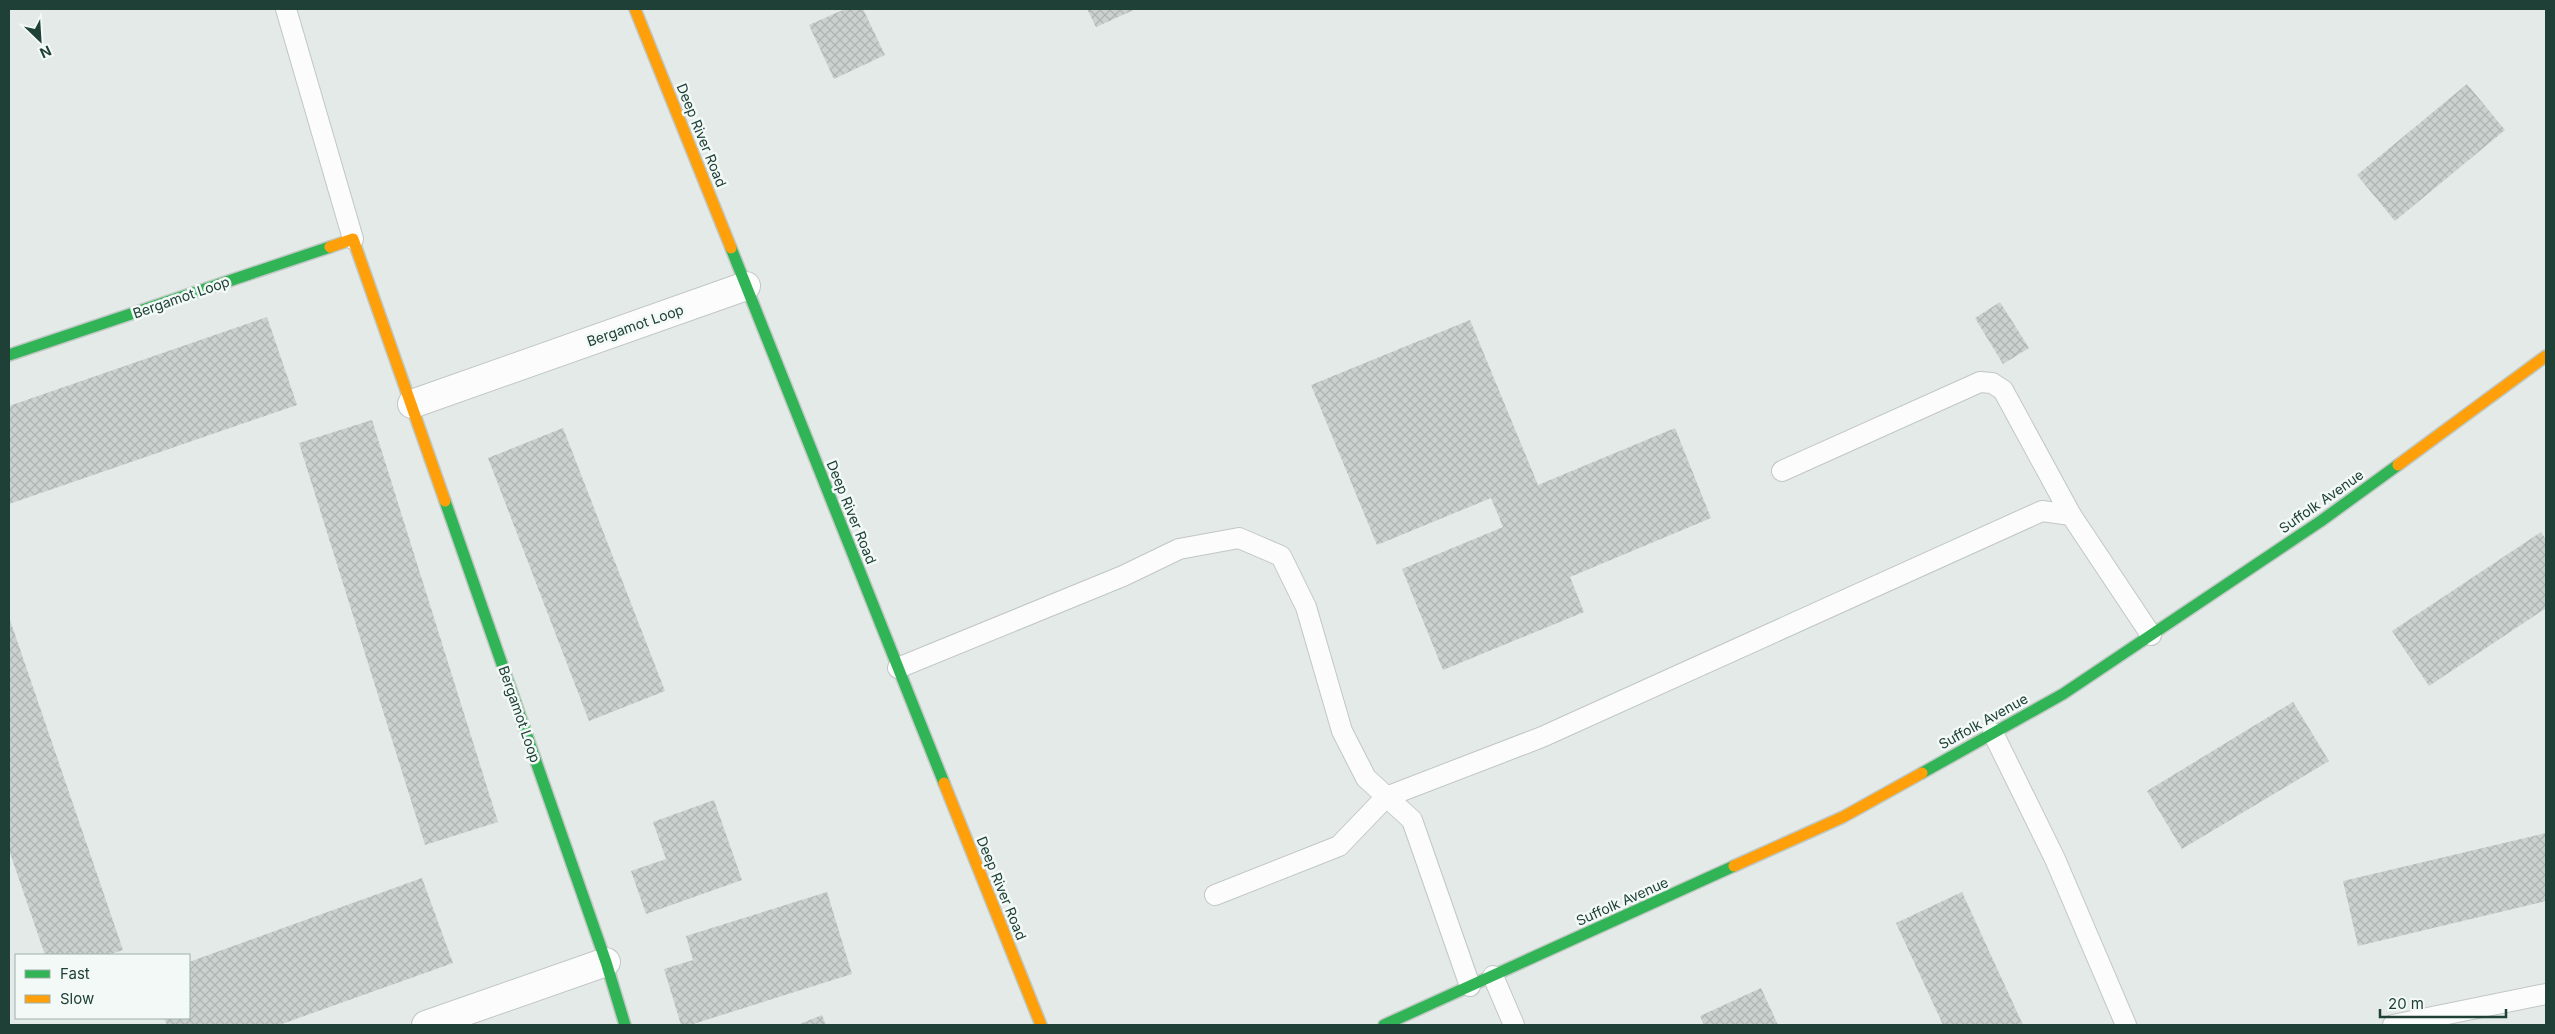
<svg xmlns="http://www.w3.org/2000/svg" width="2555" height="1034" font-family="Inter,sans-serif">
	<style>
		.building { fill: url(#building-cross-hatch) }
		.lines { fill: none; stroke-linecap: round; stroke-linejoin: round }
		.lane-casing { stroke: #c1c7c4; stroke-width: 22 }
		.street-casing { stroke: #c1c7c4; stroke-width: 30 }
		.fast-casing { stroke: #bfc8c4; stroke-width: 14 }
		.slow-casing { stroke: #bfc8c4; stroke-width: 14 }
		.lane { stroke: #fbfcfb; stroke-width: 20 }
		.street { stroke: #fbfcfb; stroke-width: 28 }
		.fast { stroke: #30b455; stroke-width: 11 }
		.slow { stroke: #ff9f0a; stroke-width: 11 }
		.labels { text-anchor: middle; dominant-baseline: central; stroke-width: 5; stroke-linejoin: round; paint-order: stroke }
		.street-label { font-size: 14px; fill: #1f4037; stroke: #f2f9f6 }
	</style>
	<defs>
		<pattern id="building-cross-hatch" width="8" height="8" patternUnits="userSpaceOnUse" patternTransform="scale(1.25)"><rect width="8" height="8" fill="#cad1cf"/><path d="M0 0l8 8M0 8l8-8" fill="none" stroke="#adb4b2"/></pattern>
	</defs>
	<rect width="100%" height="100%" fill="#e4eae7"/>
	<g class="building">
		<path d="M 845,9 L 863,9 L 885,55 L 834,79 L 809,25 Z"/>
		<path d="M 1087,9 L 1136,9 L 1096,27 Z"/>
		<path d="M 2467,84 L 2505,130 L 2395,221 L 2357,175 Z"/>
		<path d="M 2000,302 L 2029,348 L 2003,364 L 1975,318 Z"/>
		<path d="M 267,317 L 297,405 L 9,504 L 9,406 Z"/>
		<path d="M 1470,320 L 1538,485 L 1675,428 L 1711,518 L 1570,577 L 1584,612 L 1443,670 L 1402,569 L 1503,527 L 1491,498 L 1377,545 L 1311,385 Z"/>
		<path d="M 372,420 L 498,822 L 425,845 L 299,443 Z"/>
		<path d="M 563,428 L 665,691 L 589,721 L 488,458 Z"/>
		<path d="M 2541,532 L 2546,540 L 2546,608 L 2429,686 L 2392,631 Z"/>
		<path d="M 9,617 L 123,950 L 108,955 L 45,955 L 9,850 Z"/>
		<path d="M 2293,702 L 2329,761 L 2182,849 L 2147,791 Z"/>
		<path d="M 714,800 L 742,880 L 646,914 L 631,871 L 666,859 L 653,822 Z"/>
		<path d="M 2546,833 L 2546,901 L 2358,946 L 2343,881 Z"/>
		<path d="M 422,878 L 453,963 L 279,1025 L 167,1025 L 164,1018 L 189,1018 L 189,962 Z"/>
		<path d="M 827,892 L 852,974 L 690,1025 L 681,1025 L 664,969 L 693,960 L 686,936 Z"/>
		<path d="M 1962,892 L 2023,1025 L 1943,1025 L 1896,923 Z"/>
		<path d="M 1761,988 L 1778,1025 L 1704,1025 L 1700,1016 Z"/>
		<path d="M 822,1015 L 826,1025 L 797,1025 Z"/>
	</g>
	<g class="lines">
		<defs>
			<g id="lane">
				<path d="M 286,9 L 353,239"/>
				<path d="M 1782,471 L 1980,382 L 1992,383 L 2003,390 L 2071,515"/>
				<path d="M 898,668 L 1123,576 L 1179,549 L 1239,538 L 1281,556 L 1306,607 L 1342,731 L 1366,778 L 1412,820 L 1470,986"/>
				<path d="M 1993,733 L 2055,859 L 2126,1025"/>
				<path d="M 1215,895 L 1339,846 L 1386,797 L 1542,737 L 2042,511 L 2071,515 L 2151,635"/>
				<path d="M 1493,976 L 1514,1025"/>
				<path d="M 2393,1025 L 2546,994"/>
			</g>
			<g id="street">
				<path d="M 412,404 L 746,286"/>
				<path d="M 426,1025 L 606,962"/>
			</g>
			<g id="fast">
				<path d="M 731,248 L 944,783"/>
				<path d="M 9,355 L 330,247"/>
				<path d="M 445,501 L 606,962 L 625,1025"/>
				<path d="M 1922,773 L 2063,694 L 2321,521 L 2398,465"/>
				<path d="M 1384,1025 L 1734,866"/>
			</g>
			<g id="slow">
				<path d="M 635,9 L 731,248"/>
				<path d="M 330,247 L 353,239 L 445,501"/>
				<path d="M 2398,465 L 2546,356"/>
				<path d="M 944,783 L 1041,1025"/>
				<path d="M 1734,866 L 1843,817 L 1922,773"/>
			</g>
		</defs>
		<use href="#lane" class="lane-casing"/>
		<use href="#street" class="street-casing"/>
		<use href="#fast" class="fast-casing"/>
		<use href="#slow" class="slow-casing"/>
		<use href="#lane" class="lane"/>
		<use href="#street" class="street"/>
		<use href="#fast" class="fast"/>
		<use href="#slow" class="slow"/>
	</g>
	<g class="labels">
		<g class="street-label">
			<text transform="translate(702 135) rotate(68)">Deep River Road</text>
			<text transform="translate(181 297) rotate(-19)">Bergamot Loop</text>
			<text transform="translate(635 325) rotate(-19)">Bergamot Loop</text>
			<text transform="translate(2321 501) rotate(-35)">Suffolk Avenue</text>
			<text transform="translate(852 512) rotate(68)">Deep River Road</text>
			<text transform="translate(520 714) rotate(71)">Bergamot Loop</text>
			<text transform="translate(1983 721) rotate(-29)">Suffolk Avenue</text>
			<text transform="translate(1002 888) rotate(68)">Deep River Road</text>
			<text transform="translate(1622 901) rotate(-24)">Suffolk Avenue</text>
		</g>
	</g>
	<rect width="2555" height="1034" fill="none" stroke="#1f4037" stroke-width="20"/>
	<rect x="15" y="954" width="175" height="65" fill="#f2f9f6" stroke="#9eafaa"/>
	<rect x="25" y="970" width="25" height="8" fill="#30b455" stroke="#9eafaa"/>
	<text x="60" y="979" font-size="15" fill="#1f4037">Fast</text>
	<rect x="25" y="995" width="25" height="8" fill="#ff9f0a" stroke="#9eafaa"/>
	<text x="60" y="1004" font-size="15" fill="#1f4037">Slow</text>
	<g transform="translate(40 40) rotate(155)" stroke="#f2f9f6" stroke-width="4" paint-order="stroke">
	<path d="M0-4L9 19L0 12L-9 19Z" fill="#1f4037"/>
	<text y="-8" font-size="14" font-weight="bold" text-anchor="middle" fill="#1f4037">N</text>
	</g>
	<path d="M2380 1009v8h126v-8" fill="none" stroke="#1f4037" stroke-width="2.5"/>
	<text x="2388" y="1009" font-size="15" fill="#1f4037" stroke="#f2f9f6" stroke-width="4" paint-order="stroke">20 m</text>
</svg>
